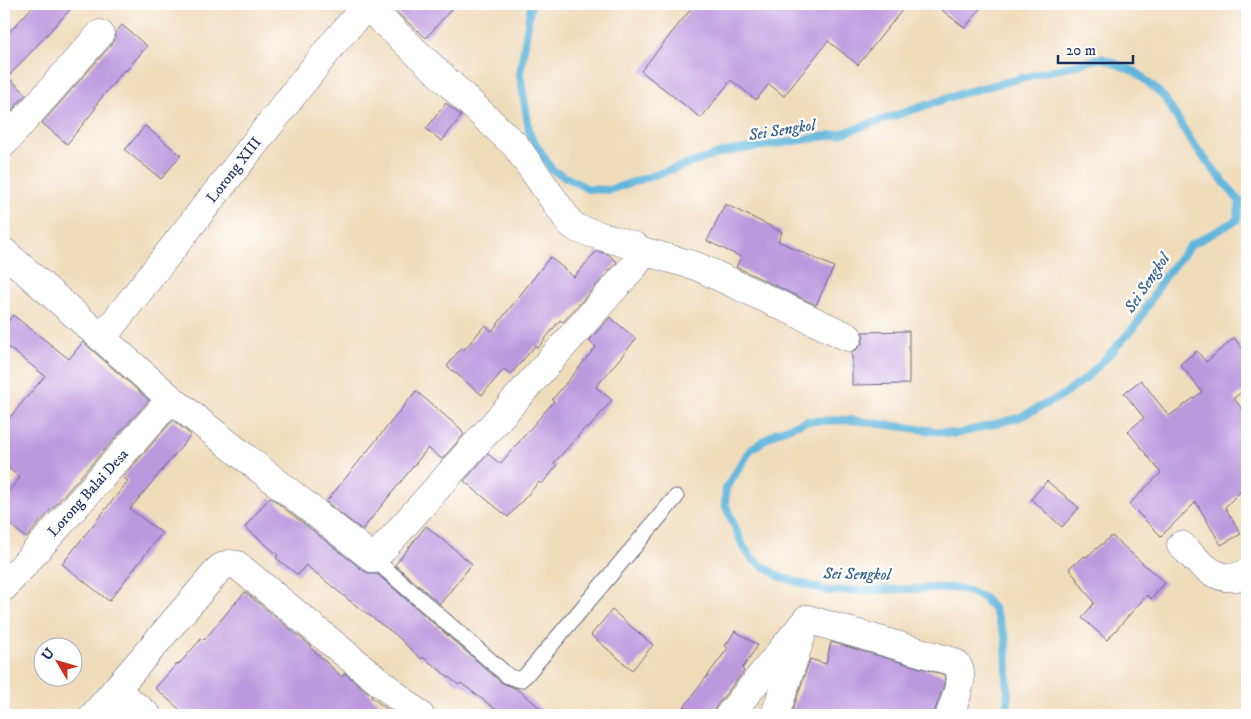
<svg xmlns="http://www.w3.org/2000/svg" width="1251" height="719" font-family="'IM FELL DW Pica',serif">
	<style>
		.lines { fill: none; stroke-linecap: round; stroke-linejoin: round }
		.stream { stroke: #5eb5db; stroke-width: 8 }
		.building { fill: #bc99de }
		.lane-casing { stroke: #666c7f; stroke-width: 17 }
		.street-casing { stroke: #666c7f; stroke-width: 29 }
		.lane { stroke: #fff; stroke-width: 15 }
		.street { stroke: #fff; stroke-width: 28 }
		.labels { text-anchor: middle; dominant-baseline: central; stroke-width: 4.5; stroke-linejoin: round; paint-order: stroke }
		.street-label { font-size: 15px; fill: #1b2f5e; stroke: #fff }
		.water-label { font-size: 16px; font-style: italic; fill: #325e8a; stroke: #fff }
	</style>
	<rect width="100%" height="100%" fill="#fff"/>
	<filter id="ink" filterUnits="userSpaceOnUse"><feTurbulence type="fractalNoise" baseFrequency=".02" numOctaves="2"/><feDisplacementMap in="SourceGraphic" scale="10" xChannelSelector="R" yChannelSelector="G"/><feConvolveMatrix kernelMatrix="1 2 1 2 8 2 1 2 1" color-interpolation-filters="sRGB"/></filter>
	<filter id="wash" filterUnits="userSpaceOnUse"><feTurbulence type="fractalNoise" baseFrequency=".0096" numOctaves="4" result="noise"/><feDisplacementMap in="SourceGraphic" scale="20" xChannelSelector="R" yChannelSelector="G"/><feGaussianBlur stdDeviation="1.12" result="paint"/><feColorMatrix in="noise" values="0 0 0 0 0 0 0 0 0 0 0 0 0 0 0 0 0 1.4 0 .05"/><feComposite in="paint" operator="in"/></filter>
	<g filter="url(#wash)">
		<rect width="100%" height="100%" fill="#f0dcbb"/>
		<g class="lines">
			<path class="stream" d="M 531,4 L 520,74 L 530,135 L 552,170 L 588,189 L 609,190 L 725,152 L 840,134 L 966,92 L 1102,58 L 1136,72 L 1164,97 L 1193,144 L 1240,202 L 1237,220 L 1191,245 L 1164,277 L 1137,324 L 1107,357 L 1084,380 L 1060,397 L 1018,418 L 956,434 L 852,420 L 806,421 L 777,432 L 751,449 L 726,488 L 725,504 L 743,546 L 752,559 L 780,577 L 828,591 L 948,588 L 966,590 L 984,598 L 994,609 L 1006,638 L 1008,704 L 1007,715"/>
		</g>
		<g id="blocks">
			<g class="building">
				<path d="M 35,4 L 75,4 L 8,77 L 26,94 L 4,120 L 4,38 Z"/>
				<path d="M 387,4 L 456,4 L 426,38 Z"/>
				<path d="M 695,4 L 907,4 L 858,65 L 828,41 L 784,96 L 769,84 L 756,100 L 731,80 L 701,118 L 641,71 Z"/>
				<path d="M 934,4 L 984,4 L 965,28 Z"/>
				<path d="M 122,25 L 147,46 L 126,71 L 124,70 L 95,106 L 96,108 L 67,144 L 42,123 L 112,44 L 115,38 L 115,33 Z"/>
				<path d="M 446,103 L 461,116 L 442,141 L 426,129 Z"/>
				<path d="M 145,126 L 181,155 L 161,179 L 125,150 Z"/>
				<path d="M 725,204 L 782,232 L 778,241 L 834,267 L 816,305 L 736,267 L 741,257 L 707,241 Z"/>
				<path d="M 597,251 L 608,254 L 617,262 L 563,322 L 560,320 L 538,348 L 535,346 L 511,374 L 504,369 L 482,395 L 447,366 L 461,348 L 464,350 L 485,325 L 492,331 L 550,257 L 574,277 Z"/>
				<path d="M 13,315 L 69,359 L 83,342 L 149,400 L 56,504 L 26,538 L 4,519 L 4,496 L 20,478 L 4,464 L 4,424 L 45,376 L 4,344 L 4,327 Z"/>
				<path d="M 610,317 L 636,339 L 596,387 L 612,400 L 588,429 L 586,427 L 554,463 L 557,466 L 542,484 L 539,482 L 508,517 L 464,481 L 488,454 L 500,464 L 554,401 L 552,400 L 596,347 L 589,341 Z"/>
				<path d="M 909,331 L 909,384 L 852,385 L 852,352 L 857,349 L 862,344 L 864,336 L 862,332 Z"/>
				<path d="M 1234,338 L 1247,354 L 1247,388 L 1234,398 L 1247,416 L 1247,485 L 1225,507 L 1241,534 L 1221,545 L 1196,502 L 1161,536 L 1129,504 L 1161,473 L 1128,431 L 1144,418 L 1124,393 L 1141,380 L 1169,416 L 1202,392 L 1180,364 L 1197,351 L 1206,362 Z"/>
				<path d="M 416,391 L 462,430 L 461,431 L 464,434 L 442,459 L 428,448 L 362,530 L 326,502 Z"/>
				<path d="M 173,420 L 191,435 L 130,509 L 162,533 L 109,601 L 62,564 L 128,481 L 123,477 Z"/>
				<path d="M 1047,481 L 1079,508 L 1062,527 L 1031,499 Z"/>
				<path d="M 270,497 L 364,571 L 371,574 L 377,574 L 502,683 L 517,689 L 549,715 L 503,715 L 461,683 L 459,685 L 423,657 L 421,659 L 396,635 L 350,601 L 306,565 L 298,575 L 276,558 L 278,555 L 245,527 Z"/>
				<path d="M 426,526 L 472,564 L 440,604 L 395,565 Z"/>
				<path d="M 1112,536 L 1165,583 L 1151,599 L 1147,595 L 1107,640 L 1082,618 L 1094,603 L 1069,568 L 1085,556 L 1086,557 Z"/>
				<path d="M 245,592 L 312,647 L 311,648 L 342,677 L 345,673 L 372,696 L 371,697 L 395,715 L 186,715 L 155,688 L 177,664 L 178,665 L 202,638 L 204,640 L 235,603 Z"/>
				<path d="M 612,610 L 653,645 L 632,670 L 591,635 Z"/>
				<path d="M 735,631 L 758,645 L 742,669 L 744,671 L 717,705 L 711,715 L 678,715 L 728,648 L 725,646 Z"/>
				<path d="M 831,642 L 945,675 L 944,684 L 935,710 L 935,715 L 791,715 L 810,659 L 826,664 Z"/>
			</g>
		</g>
	</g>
	<g filter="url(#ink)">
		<use href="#blocks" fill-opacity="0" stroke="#666c7f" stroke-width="1"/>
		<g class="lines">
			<defs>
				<path id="lane" d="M 374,559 L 508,676 L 520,680 L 526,675 L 676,497"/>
				<g id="street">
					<path d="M 4,143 L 100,34"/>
					<path d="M 642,251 L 696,266 L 848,337"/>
					<path d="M 4,252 L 171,399 L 374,559 L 634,266 L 641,257 L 642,251 L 634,246 L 578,229 L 570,223 L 516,146 L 367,6"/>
					<path d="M 102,338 L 332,45 L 368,4"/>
					<path d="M 1181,545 C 1196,559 1213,581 1236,577 C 1239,576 1243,574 1247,573"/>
					<path d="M 4,587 L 171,399"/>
					<path d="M 807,619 L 940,658 C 945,659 950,660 955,663 C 968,673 954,702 950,715"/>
					<path d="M 115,690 L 147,715"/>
					<path d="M 94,715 L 220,568 L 229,564 L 237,565 L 420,715"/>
					<path d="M 729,715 L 807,619"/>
					<path d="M 775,715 L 801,637"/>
				</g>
			</defs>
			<use href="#lane" class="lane-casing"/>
			<use href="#street" class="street-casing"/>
			<use href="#lane" class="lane"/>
			<use href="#street" class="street"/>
		</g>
	</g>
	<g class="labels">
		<g class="street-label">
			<text transform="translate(234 170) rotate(-52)">Lorong XIII</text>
			<text transform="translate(88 493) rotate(-48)">Lorong Balai Desa</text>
		</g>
		<g class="water-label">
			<text transform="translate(782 130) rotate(-9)">Sei Sengkol</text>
			<text transform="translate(1147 283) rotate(-56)">Sei Sengkol</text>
			<text transform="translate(857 574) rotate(1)">Sei Sengkol</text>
		</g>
	</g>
	<rect width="1251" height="719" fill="none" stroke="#fff" stroke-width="20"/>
	<g transform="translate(58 662) rotate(308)"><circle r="24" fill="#ffffff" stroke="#a4acbf"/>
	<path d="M0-4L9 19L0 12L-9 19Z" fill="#c8321e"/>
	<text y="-8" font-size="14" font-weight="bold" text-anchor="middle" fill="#1b2f5e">U</text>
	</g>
	<path d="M1058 55v8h75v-8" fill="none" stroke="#1b2f5e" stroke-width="2.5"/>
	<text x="1066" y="55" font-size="15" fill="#1b2f5e" stroke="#ffffff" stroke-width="4" paint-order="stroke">20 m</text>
</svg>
